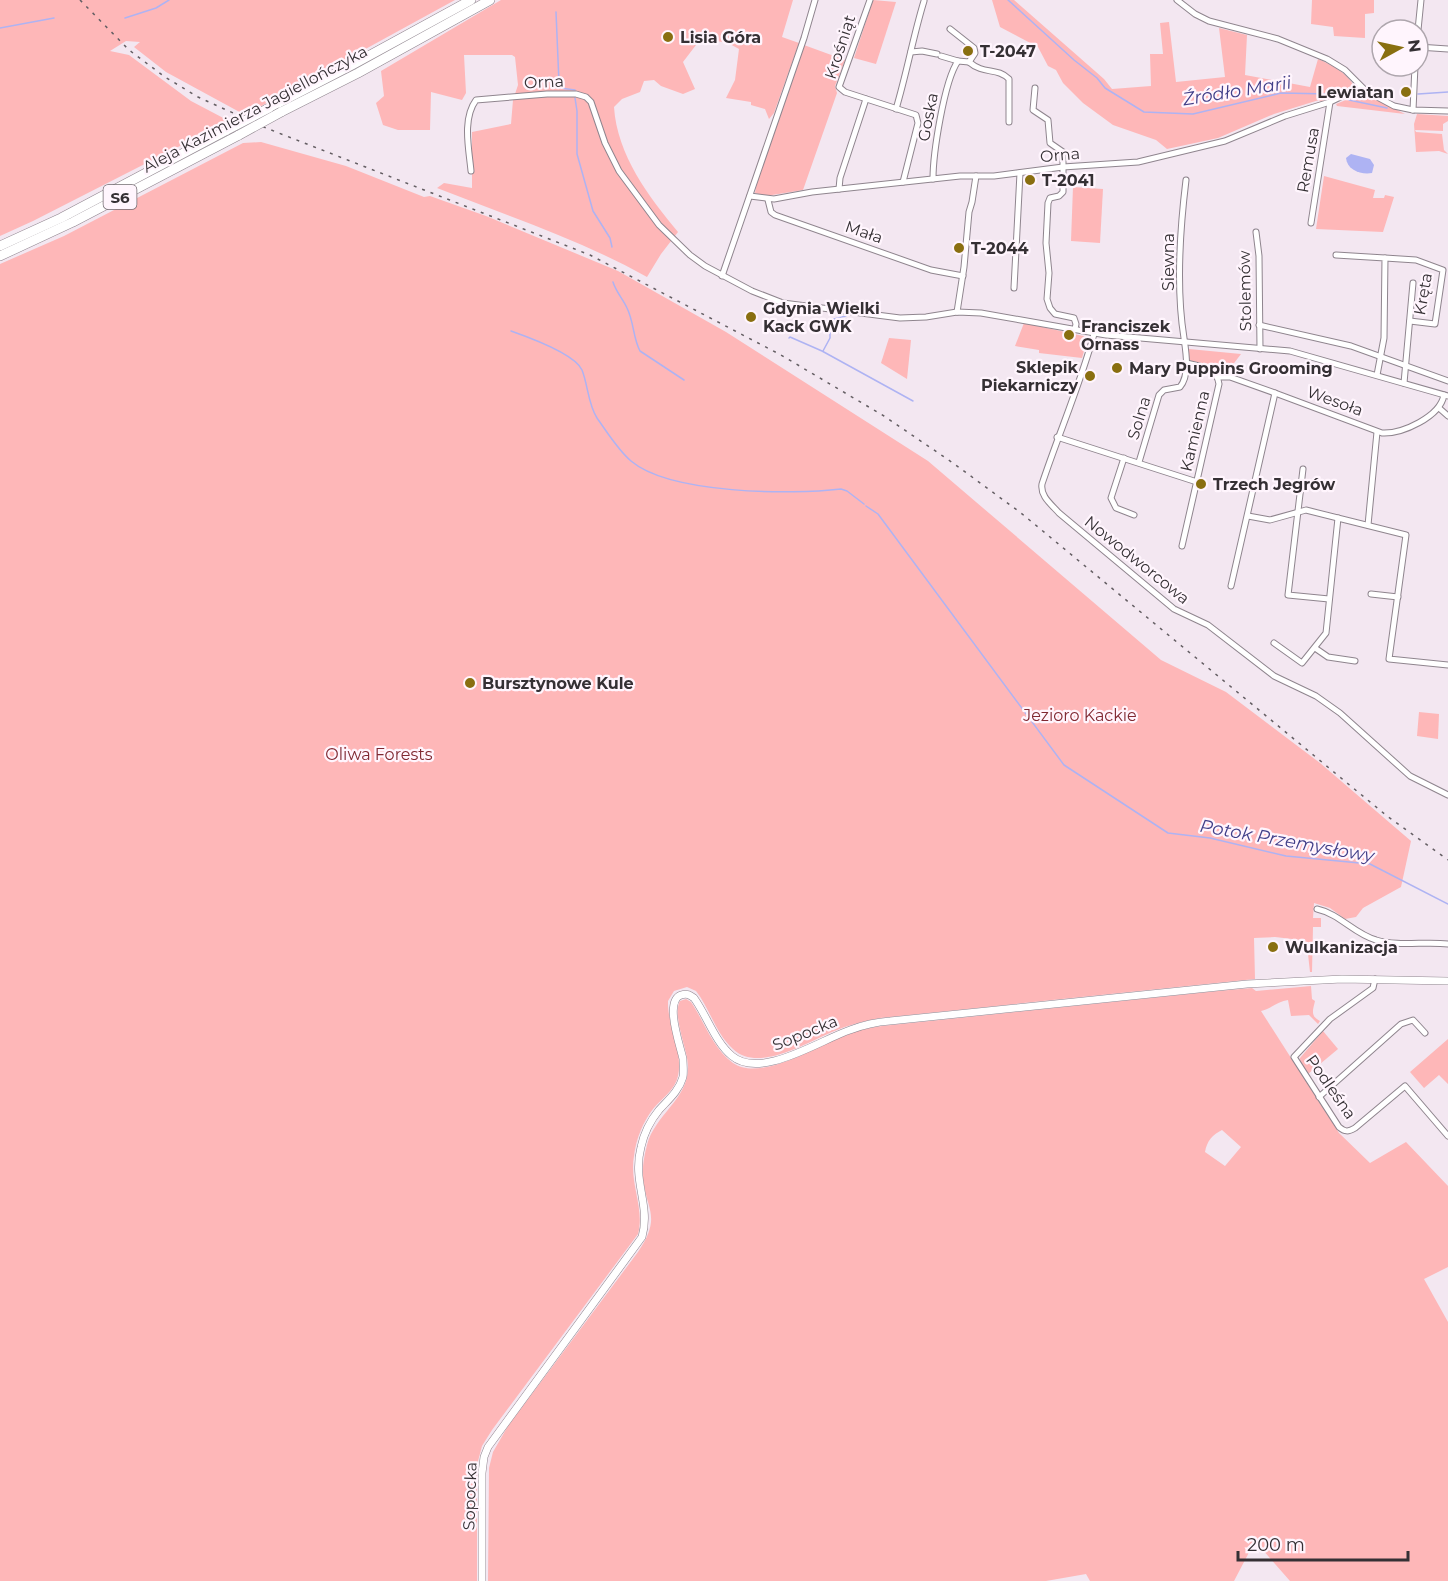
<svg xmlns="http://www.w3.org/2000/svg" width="1448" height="1581" font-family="Montserrat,sans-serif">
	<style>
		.green { fill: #feb7b8; fill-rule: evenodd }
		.water { fill: #aeb3f3 }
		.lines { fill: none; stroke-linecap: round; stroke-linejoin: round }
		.stream { stroke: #aeb3f3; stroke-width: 1.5 }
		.street-casing { stroke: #8f858e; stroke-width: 7 }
		.secondary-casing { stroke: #8f858e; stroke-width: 8 }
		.highway-casing { stroke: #8f858e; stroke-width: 10 }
		.street { stroke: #fff; stroke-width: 5 }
		.secondary { stroke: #fff; stroke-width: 7 }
		.highway { stroke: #fff; stroke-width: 9 }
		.rail { stroke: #645e63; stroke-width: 1.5; stroke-dasharray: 3 6; stroke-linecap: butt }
		.highway-bridge-casing { stroke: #8f858e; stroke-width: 10; stroke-linecap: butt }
		.highway-bridge { stroke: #fff; stroke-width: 9 }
		.poi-dot { fill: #896f10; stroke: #fff5fd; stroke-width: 2 }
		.labels { text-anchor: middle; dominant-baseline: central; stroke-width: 4.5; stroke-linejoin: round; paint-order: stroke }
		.shield { fill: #fff5fd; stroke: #726b70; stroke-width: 1.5 }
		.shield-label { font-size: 15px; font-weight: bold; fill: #353034 }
		.poi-label { font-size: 16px; font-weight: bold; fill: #353034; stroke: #fff5fd; text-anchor: start }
		.street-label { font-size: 16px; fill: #353034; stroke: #fff5fd }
		.park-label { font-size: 16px; fill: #802831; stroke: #fff5fd }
		.water-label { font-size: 18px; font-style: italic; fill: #403e88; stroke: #fff5fd }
	</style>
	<rect width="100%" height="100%" fill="#f3e7f1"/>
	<g class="green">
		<path d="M 0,0 L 455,0 L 245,115 L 166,72 L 134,47 L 140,42 L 126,41 L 110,51 L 129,55 L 191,101 L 229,121 L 33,221 L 0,236 Z"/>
		<path d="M 501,0 L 793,0 L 782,37 L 799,43 L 774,113 L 769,119 L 765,109 L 751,105 L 751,102 L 726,98 L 735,80 L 739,49 L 728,43 L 705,39 L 696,45 L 683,62 L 695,89 L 683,94 L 661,86 L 654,80 L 644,81 L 640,92 L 622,99 L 614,107 C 617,155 649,197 678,232 L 661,254 L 647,277 C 581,240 508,216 437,188 L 444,183 L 472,188 L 472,132 L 511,124 L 513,100 L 518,85 L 515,57 L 512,55 L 464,55 L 466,93 L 462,100 L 431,92 L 430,130 L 398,130 L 383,125 L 376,103 L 384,96 L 381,71 Z"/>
		<path d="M 873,0 L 896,2 L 876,64 L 854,58 Z"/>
		<path d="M 992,0 L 1014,0 L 1104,79 L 1112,89 L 1151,86 L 1150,54 L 1163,54 L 1160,23 L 1169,22 L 1176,82 L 1225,77 L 1219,28 L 1247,35 L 1245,75 L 1310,87 L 1318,59 C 1332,65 1347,73 1354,86 L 1352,90 L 1321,102 L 1319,100 L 1274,114 L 1218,138 L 1167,149 L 1156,140 L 1113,125 L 1083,103 L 1063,83 L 1056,70 L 1048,66 L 1038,47 L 1000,27 Z"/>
		<path d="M 1312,0 L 1374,0 L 1374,13 L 1365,14 L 1365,38 L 1334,36 L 1333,27 L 1311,24 Z"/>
		<path d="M 804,45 L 845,60 L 835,86 L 837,93 L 803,190 L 766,196 L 755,193 L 758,177 Z"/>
		<path d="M 1363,93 L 1405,114 L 1337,106 L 1336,104 Z"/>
		<path d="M 1417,114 L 1448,116 L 1448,121 L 1443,124 L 1443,131 L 1415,130 L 1416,132 L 1442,134 L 1444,150 L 1448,154 L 1439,151 L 1416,152 L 1414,124 Z"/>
		<path d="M 261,142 L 346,166 L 424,197 L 430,196 L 486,216 L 618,271 L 726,332 L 928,461 L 1161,660 L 1226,692 L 1320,763 L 1411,841 L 1401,887 L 1363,908 L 1356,917 L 1345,919 L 1330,908 L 1314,903 L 1313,918 L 1321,918 L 1321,927 L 1313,927 L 1312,972 L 1310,972 L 1308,954 L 1301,940 L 1275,937 L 1254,938 L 1255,979 L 880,1018 C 864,1021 848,1025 832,1032 C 806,1043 758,1073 733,1049 C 716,1034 710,1009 696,991 L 687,987 L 674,991 L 668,1001 L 668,1007 C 670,1029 683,1054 678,1076 C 675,1090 662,1098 653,1109 C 643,1122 636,1139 634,1156 C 629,1183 645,1208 638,1234 L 492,1430 L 482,1446 L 477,1465 L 477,1581 L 0,1581 L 0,264 L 64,236 L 243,143 Z"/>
		<path d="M 1324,176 L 1375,190 L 1373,198 L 1384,198 L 1385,195 L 1394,197 L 1383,232 L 1316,229 Z"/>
		<path d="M 1073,187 L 1103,189 L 1100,243 L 1071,241 Z"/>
		<path d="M 1024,323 L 1088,337 L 1082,358 L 1039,353 L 1039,350 L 1015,346 Z"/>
		<path d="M 889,338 L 911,340 L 907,379 L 881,363 Z"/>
		<path d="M 1189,349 L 1241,354 L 1228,371 L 1217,370 L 1217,372 L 1205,364 L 1188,360 Z"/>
		<path d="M 1419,712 L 1439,714 L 1438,739 L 1417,736 Z"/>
		<path d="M 1311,986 L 1312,999 L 1315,1001 C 1313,1010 1310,1016 1320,1021 L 1318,1024 L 1309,1015 L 1291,1016 L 1288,1000 C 1279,1001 1270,1009 1261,1011 L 1339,1133 L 1370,1163 L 1406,1142 L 1448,1186 L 1448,1267 L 1424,1279 L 1448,1322 L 1448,1581 L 1290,1581 L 1255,1541 L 1234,1581 L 1090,1581 L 1086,1574 L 1046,1581 L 488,1581 L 489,1468 L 493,1452 L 508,1426 L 638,1252 C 644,1243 650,1233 651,1222 C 652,1211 647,1201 645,1190 C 641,1175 643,1160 647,1145 C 655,1114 690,1098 688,1065 C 687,1048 672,1015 680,1001 L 686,999 L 691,1002 C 704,1021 713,1049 733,1063 C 760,1082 815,1047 842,1037 C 855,1031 868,1028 882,1026 L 1218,991 L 1252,988 L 1256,991 ZM 1222,1130 L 1241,1147 L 1225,1166 L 1205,1152 C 1207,1141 1212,1135 1222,1130 Z"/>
		<path d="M 1323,1031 L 1338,1049 L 1308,1074 L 1300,1062 L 1300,1058 Z"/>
		<path d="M 1448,1039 L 1448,1084 L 1439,1075 L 1424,1088 L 1410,1072 Z"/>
	</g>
	<path class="water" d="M 1351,154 L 1370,159 L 1374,165 L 1372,173 C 1361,175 1347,170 1346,158 Z"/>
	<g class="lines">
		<g class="stream">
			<path d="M 1008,0 L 1074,60 L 1097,78 L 1105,88 L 1144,112 L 1193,114 L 1281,93 L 1330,94"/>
			<path d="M 556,12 L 559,83 L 560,88 L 575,90"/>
			<path d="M 125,18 L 156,8 L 169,0"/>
			<path d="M 0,28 L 54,18"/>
			<path d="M 1418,94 L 1448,92"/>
			<path d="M 575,98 L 577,111 L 577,154 L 593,211 L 610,238 L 612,247"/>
			<path d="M 1349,100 L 1387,108"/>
			<path d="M 613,282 C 616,292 623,299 627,308 C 634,322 633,338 640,351 L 684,380"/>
			<path d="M 511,331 C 528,337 575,354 582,370 C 588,385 588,404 597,418 C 607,432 618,450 631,461 C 670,494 791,495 841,489 L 847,491 L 864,504"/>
			<path d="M 789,338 L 790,337 L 822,351 L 913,401"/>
			<path d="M 823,351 L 830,338 L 830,331 L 823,327 L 826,321 L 846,316"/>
			<path d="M 866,506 L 878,514 L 1064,765 L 1168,833 L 1210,838 L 1286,856 L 1370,864 L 1448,904"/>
		</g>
		<defs>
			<g id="street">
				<path d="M 870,0 L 839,87 L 845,92 L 916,115 L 918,123 L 903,182"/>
				<path d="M 1177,0 L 1195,14 L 1209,21 L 1278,39 L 1327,59 L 1345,70 L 1366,91 L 1394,106 L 1413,110 L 1448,111"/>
				<path d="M 1418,30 L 1421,0"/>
				<path d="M 1418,47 L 1448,49"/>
				<path d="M 911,52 L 922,51 L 937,54"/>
				<path d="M 941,56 L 958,61"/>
				<path d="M 969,62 C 984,75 997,67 1009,79 L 1009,122"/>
				<path d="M 1035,88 L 1033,110 L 1048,120 L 1050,143 L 1063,152 L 1063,192 L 1059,196 L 1050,198 L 1048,203 L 1046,243 L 1049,273 L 1047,299 L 1050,308 L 1055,314 L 1074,318 L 1076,324 L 1075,329"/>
				<path d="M 896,109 C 907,72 913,37 924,1"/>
				<path d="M 1413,110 L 1415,66"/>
				<path d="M 471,171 C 469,149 462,119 476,100 L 547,94 L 576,94 L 586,97 L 591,102 L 605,143 L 619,171 L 659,225 L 690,255 L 705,266 L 752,291 L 783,303 L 900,318 L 926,317 L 957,312 L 981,313 L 1106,335 L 1290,351 L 1448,396"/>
				<path d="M 933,179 C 933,154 944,81 958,61 L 969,62 L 975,53 L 974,48 L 950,29"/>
				<path d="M 839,189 L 840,178 L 866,99"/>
				<path d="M 750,196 L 774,199 L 812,192 L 960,176 L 994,176 L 1063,167 L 1138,162 L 1225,141 L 1285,116 L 1330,102 L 1361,87"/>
				<path d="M 768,200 L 771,212 L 775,215 L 931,270 L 963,276"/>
				<path d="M 1311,223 L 1330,102"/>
				<path d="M 1256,232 L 1259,256 L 1260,349"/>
				<path d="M 1336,255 L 1385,258 L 1384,338 L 1377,375"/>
				<path d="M 1385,258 L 1416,260 L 1443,270 L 1435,324 L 1410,321"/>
				<path d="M 722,276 L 804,38 L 815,0"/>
				<path d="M 1014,288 L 1020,173"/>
				<path d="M 957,312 L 964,267 L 969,212 L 972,202 L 976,176"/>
				<path d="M 1259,325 L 1351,346 L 1448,381"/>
				<path d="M 1094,334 C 1080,385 1059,433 1042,484 C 1040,496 1051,504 1059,513 L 1174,609 L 1208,625 L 1274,676 L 1316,696 L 1340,713 L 1410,776 L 1448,795"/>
				<path d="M 1218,377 L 1230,377 L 1275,393 L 1382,433 C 1402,434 1440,417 1444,395"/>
				<path d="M 1404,383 L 1413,283"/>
				<path d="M 1439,408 L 1448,416"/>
				<path d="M 1057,437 L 1197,482"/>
				<path d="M 1124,458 L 1111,498 L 1116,508 L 1134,515"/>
				<path d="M 1139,462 L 1159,395 L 1164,390 L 1180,387 C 1190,375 1186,352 1184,338 C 1176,289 1180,229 1186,180"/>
				<path d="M 1303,469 L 1288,595 L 1329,599"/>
				<path d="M 1248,516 L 1270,520 L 1306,510 L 1406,535 L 1389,659 L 1448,665"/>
				<path d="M 1368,525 L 1377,432"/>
				<path d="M 1182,546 L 1219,384 C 1217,368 1200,366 1186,363"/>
				<path d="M 1231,586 L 1275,393"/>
				<path d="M 1371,594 L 1398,597"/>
				<path d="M 1274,643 L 1302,663 L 1326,633 L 1338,518"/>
				<path d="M 1315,648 L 1328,657 L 1355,661"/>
				<path d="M 1317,909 C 1340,914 1354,934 1376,940 C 1399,947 1425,941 1448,944"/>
				<path d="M 1375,979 L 1373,988 L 1330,1019 L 1294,1057 L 1339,1127 C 1345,1132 1348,1132 1355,1128 L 1405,1086 L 1448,1136"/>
				<path d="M 1319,1097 L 1401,1024 L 1413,1020 L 1425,1033"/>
			</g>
			<path id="secondary" d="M 482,1581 L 482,1473 L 484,1457 L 488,1447 L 642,1237 C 651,1205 632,1182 641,1147 C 644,1133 650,1121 659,1110 C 668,1100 679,1091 683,1077 C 684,1071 683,1065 683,1059 C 680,1045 664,1001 681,995 C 687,993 690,995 694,998 C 707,1016 715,1042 732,1056 C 761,1080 820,1040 850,1030 C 863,1025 876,1022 890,1021 L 1247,984 L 1342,979 L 1448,981"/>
			<g id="highway">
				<path d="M 269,108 L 352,65 L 471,0"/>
				<path d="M 281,112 L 358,73 L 490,0"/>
				<path d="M 0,246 L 61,218 L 227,130"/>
				<path d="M 0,256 L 73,222 L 239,135"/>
			</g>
		</defs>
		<use href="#street" class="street-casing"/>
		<use href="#secondary" class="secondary-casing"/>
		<use href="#highway" class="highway-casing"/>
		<use href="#street" class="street"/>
		<use href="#secondary" class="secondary"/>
		<use href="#highway" class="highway"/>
		<path class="rail" d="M 80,0 L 129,50 L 165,77 L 198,97 L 266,128 L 590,255 L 781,355 L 884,416 L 953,463 L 1021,513 L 1387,816 L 1448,860"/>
		<defs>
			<g id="highway-bridge">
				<path d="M 227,130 L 269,108"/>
				<path d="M 239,135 L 281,112"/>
			</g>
		</defs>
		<use href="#highway-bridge" class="highway-bridge-casing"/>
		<use href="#highway-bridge" class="highway-bridge"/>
	</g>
	<g class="poi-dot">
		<circle cx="668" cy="37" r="6"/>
		<circle cx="968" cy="51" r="6"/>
		<circle cx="1406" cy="92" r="6"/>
		<circle cx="1030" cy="180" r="6"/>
		<circle cx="959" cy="248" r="6"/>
		<circle cx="751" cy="317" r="6"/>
		<circle cx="1069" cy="335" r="6"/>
		<circle cx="1117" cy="368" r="6"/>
		<circle cx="1090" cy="376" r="6"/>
		<circle cx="1201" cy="484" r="6"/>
		<circle cx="470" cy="683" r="6"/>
		<circle cx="1273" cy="947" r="6"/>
	</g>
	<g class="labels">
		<rect class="shield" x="103.5" y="185" width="33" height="24" rx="4.5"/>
		<g class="shield-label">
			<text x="120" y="197">S6</text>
		</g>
		<g class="poi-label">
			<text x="680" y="37">Lisia Góra</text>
			<text x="980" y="51">T-2047</text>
			<text x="1394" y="92" text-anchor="end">Lewiatan</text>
			<text x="1042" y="180">T-2041</text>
			<text x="971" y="248">T-2044</text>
			<text x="763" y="308">Gdynia Wielki<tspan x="763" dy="18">Kack GWK</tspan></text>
			<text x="1081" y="326">Franciszek<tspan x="1081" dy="18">Ornass</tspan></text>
			<text x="1078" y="367" text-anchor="end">Sklepik<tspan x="1078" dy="18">Piekarniczy</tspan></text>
			<text x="1129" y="368">Mary Puppins Grooming</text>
			<text x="1213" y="484">Trzech Jegrów</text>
			<text x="482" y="683">Bursztynowe Kule</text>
			<text x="1285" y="947">Wulkanizacja</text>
		</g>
		<g class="street-label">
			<text transform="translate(840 47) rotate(-72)">Krośniąt</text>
			<text transform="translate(544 82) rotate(-3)">Orna</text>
			<text transform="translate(255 109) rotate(-28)">Aleja Kazimierza Jagiellończyka</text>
			<text transform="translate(928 117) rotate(-79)">Goska</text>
			<text transform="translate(1060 155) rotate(-5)">Orna</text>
			<text transform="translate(1308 160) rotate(-80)">Remusa</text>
			<text transform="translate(864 232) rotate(19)">Mała</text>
			<text transform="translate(1168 262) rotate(-90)">Siewna</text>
			<text transform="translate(1245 291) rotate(-91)">Stolemów</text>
			<text transform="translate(1423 294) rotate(-80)">Kręta</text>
			<text transform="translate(1335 401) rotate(20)">Wesoła</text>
			<text transform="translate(1139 418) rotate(-73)">Solna</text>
			<text transform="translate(1195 431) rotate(-77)">Kamienna</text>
			<text transform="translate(1137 560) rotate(39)">Nowodworcowa</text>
			<text transform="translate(805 1033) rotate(-22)">Sopocka</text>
			<text transform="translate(1331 1087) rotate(55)">Podleśna</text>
			<text transform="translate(470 1496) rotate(-88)">Sopocka</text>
		</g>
		<g class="park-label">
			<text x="1080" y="715">Jezioro Kackie</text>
			<text x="379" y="754">Oliwa Forests</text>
		</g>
		<g class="water-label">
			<text transform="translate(1237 91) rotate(-9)">Źródło Marii</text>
			<text transform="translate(1287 841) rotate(10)">Potok Przemysłowy</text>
		</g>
	</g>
	<g transform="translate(1400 48) rotate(82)"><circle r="28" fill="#fff5fd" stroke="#aea6ad" stroke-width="1.5"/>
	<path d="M0-4.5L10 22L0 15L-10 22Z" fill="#896f10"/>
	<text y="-9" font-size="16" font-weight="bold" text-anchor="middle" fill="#353034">N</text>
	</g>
	<path d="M1238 1551v9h170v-9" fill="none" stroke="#353034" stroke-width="3"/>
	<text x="1247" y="1551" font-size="18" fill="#353034" stroke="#fff5fd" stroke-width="4.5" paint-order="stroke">200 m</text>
</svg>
